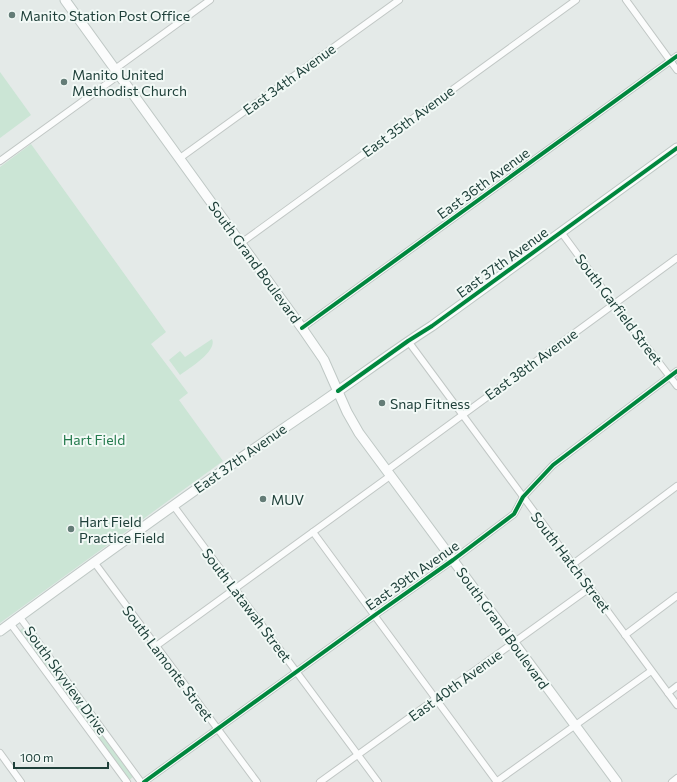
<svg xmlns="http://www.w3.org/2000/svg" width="677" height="782" font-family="Commissioner,sans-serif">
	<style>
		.green { fill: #cbe5d5 }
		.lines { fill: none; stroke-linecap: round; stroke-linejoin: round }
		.street-casing { stroke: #c1c7c5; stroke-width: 8 }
		.secondary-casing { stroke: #bfc8c5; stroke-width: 11 }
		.street { stroke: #fbfcfc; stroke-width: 6 }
		.secondary { stroke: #fbfcfc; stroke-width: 9 }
		.cycleway-casing { stroke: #f2f9f6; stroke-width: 6 }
		.cycleway { stroke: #00873e; stroke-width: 4 }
		.poi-dot { fill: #647c77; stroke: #f2f9f6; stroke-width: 1.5 }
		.labels { text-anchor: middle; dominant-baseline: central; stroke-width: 4; stroke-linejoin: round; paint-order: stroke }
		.poi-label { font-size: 14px; fill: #1f403a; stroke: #f2f9f6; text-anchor: start }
		.street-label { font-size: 14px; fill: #1f403a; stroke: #f2f9f6 }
		.park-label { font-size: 14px; fill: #257b4e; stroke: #f2f9f6 }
	</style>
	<rect width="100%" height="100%" fill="#e4eae8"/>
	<g class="green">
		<path d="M 0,72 L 31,115 L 0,138 Z"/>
		<path d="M 31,144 L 166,332 L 151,344 L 188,393 L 179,400 L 223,461 L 0,623 L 0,167 Z"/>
		<path d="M 212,339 C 218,351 188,369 180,375 L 169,360 L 180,351 L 185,357 Z"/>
		<path d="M 23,628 L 133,777 L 129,780 L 19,631 Z"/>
	</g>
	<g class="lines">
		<defs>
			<g id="street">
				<path d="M 626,0 L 677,70"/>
				<path d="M 115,69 L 210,0"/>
				<path d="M 180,158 L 399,0"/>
				<path d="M 0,161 L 119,75"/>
				<path d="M 561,232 L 614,304 L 677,386"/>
				<path d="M 241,243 L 576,0"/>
				<path d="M 302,328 L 677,56"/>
				<path d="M 408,341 L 677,705"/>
				<path d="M 386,471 L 677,258"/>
				<path d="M 173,505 L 378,782"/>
				<path d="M 313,532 L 497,782"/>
				<path d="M 94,562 L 257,782"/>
				<path d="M 573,564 L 677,486"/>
				<path d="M 19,616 L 141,782"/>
				<path d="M 10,623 L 127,782"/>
				<path d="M 625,635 L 677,596"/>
				<path d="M 156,646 L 390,476"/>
				<path d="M 668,693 L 677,686"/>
				<path d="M 0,753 L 21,782"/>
				<path d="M 144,782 L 375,615 L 453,560 L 514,514 L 523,497 L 553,465 L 677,371"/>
				<path d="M 320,782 L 591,587"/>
				<path d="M 496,782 L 651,671"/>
				<path d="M 672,782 L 677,778"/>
			</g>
			<g id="secondary">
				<path d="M 65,0 L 302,328 L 324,360 L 347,412 L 359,433 L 617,782"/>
				<path d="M 0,631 C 105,554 210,478 318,405 C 356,379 393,351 432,326 L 677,148"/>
			</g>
		</defs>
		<use href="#street" class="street-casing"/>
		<use href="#secondary" class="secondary-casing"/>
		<use href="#street" class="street"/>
		<use href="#secondary" class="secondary"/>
		<defs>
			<g id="cycleway">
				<path d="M 302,328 L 677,56"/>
				<path d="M 338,391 L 408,341 L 432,326 L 677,148"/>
				<path d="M 144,782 L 375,615 L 453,560 L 514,514 L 523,497 L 553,465 L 677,371"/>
			</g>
		</defs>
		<use href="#cycleway" class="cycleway-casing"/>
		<use href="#cycleway" class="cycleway"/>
	</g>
	<g class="poi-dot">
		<circle cx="12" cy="15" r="4"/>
		<circle cx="64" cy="82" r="4"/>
		<circle cx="382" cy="403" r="4"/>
		<circle cx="263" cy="499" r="4"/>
		<circle cx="71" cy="529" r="4"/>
	</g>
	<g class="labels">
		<g class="poi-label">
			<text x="20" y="15">Manito Station Post Office</text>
			<text x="72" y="74">Manito United<tspan x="72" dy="16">Methodist Church</tspan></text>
			<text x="390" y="403">Snap Fitness</text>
			<text x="271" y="499">MUV</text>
			<text x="79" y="521">Hart Field<tspan x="79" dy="16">Practice Field</tspan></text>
		</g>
		<g class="street-label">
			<text transform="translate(289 79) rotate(-36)">East 34th Avenue</text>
			<text transform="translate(408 121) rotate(-36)">East 35th Avenue</text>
			<text transform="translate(483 183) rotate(-36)">East 36th Avenue</text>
			<text transform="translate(255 262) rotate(54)">South Grand Boulevard</text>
			<text transform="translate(502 262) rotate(-36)">East 37th Avenue</text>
			<text transform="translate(619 309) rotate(53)">South Garfield Street</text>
			<text transform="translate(531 364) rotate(-36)">East 38th Avenue</text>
			<text transform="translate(240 458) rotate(-35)">East 37th Avenue</text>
			<text transform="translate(571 562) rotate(53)">South Hatch Street</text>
			<text transform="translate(412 575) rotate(-35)">East 39th Avenue</text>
			<text transform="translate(247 605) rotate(53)">South Latawah Street</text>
			<text transform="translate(503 628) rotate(54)">South Grand Boulevard</text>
			<text transform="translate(168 663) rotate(53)">South Lamonte Street</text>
			<text transform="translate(66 680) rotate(54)">South Skyview Drive</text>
			<text transform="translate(455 685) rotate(-36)">East 40th Avenue</text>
		</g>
		<g class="park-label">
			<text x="94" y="439">Hart Field</text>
		</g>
	</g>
	<path d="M14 762v6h94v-6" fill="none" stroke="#1f403a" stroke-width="2"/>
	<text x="20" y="762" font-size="12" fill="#1f403a" stroke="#f2f9f6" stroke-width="3" paint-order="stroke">100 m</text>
</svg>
